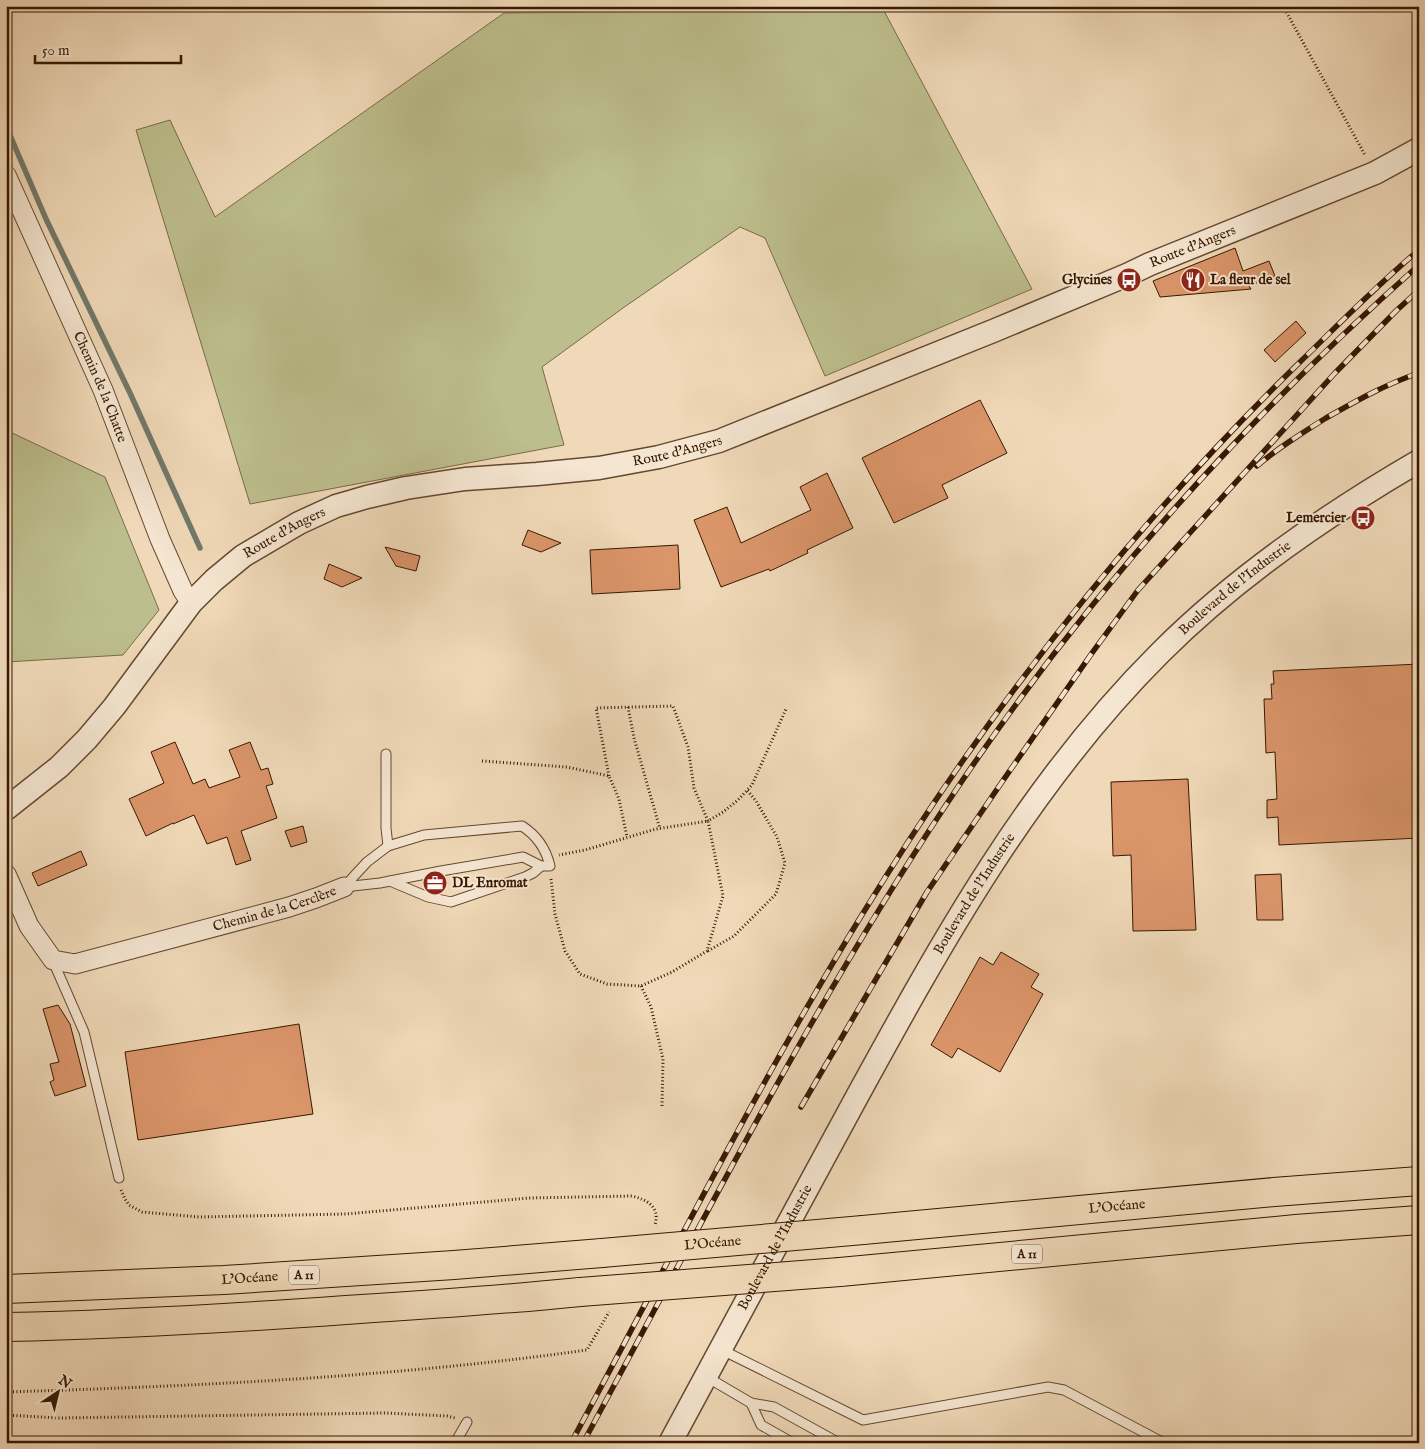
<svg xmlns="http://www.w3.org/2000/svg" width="1425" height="1449" font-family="'IM FELL English',serif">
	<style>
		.green { fill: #bdbe8d; stroke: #7a6b48 }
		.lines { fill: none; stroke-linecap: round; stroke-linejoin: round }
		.stream { stroke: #72796b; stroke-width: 5.5 }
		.building { fill: #da9569; stroke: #371802 }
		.service-casing { stroke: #654830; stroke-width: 11 }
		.minor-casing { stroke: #654830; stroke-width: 21 }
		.tertiary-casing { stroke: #654830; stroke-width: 25 }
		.motorway-casing { stroke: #371802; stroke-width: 30 }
		.path { stroke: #371802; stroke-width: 3; stroke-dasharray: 1 2.5; stroke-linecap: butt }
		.service { stroke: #f5e6d1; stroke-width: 9 }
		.minor { stroke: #f5e6d1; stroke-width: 19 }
		.tertiary { stroke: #f5e6d1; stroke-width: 22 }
		.motorway { stroke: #f0d9b8; stroke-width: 28 }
		.rail-casing { stroke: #371802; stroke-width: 5.5 }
		.rail { stroke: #f5e6d1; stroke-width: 4; stroke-dasharray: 11; stroke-linecap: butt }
		.motorway-bridge-casing { stroke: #371802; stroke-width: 30; stroke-linecap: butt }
		.motorway-bridge { stroke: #f0d9b8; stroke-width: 28 }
		.labels { text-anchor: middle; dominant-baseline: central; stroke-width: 4; stroke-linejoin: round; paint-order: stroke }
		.shield { fill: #f5e6d1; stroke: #705640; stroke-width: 1 }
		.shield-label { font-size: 12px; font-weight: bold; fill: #371802 }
		.street-label { font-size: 14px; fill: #371802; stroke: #f5e6d1 }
		.poi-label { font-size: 14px; font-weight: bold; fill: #371802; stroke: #f5e6d1; text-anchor: end }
	</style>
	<rect width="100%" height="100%" fill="#f0d9b8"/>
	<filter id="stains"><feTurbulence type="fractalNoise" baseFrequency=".004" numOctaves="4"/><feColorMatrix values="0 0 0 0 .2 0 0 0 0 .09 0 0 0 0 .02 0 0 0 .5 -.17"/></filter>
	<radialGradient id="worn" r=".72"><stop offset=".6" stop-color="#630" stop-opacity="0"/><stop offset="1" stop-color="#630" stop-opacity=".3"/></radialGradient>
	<g class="green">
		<path d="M 883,9 L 1032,289 L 825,376 L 765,238 L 740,227 L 623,308 L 542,367 L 564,445 L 250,504 L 136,130 L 170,120 L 215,217 L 504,13 Z"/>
		<path d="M 6,430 L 105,477 L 159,610 L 123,655 L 6,662 Z"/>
	</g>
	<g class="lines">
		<path class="stream" d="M 6,126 L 46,219 L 130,393 L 200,548"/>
	</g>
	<g class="building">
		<path d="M 1235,248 L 1243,271 L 1269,261 L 1275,276 L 1249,286 L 1251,289 L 1160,297 L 1153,281 Z"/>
		<path d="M 1296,321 L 1306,333 L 1275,362 L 1264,350 Z"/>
		<path d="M 980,400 L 1007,453 L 942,485 L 948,498 L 894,523 L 862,458 Z"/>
		<path d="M 827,473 L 853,528 L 807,550 L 808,553 L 770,571 L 769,569 L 721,587 L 694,520 L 727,507 L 741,543 L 811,510 L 800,487 Z"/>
		<path d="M 528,530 L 561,543 L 541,552 L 522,545 Z"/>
		<path d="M 678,545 L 680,589 L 592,594 L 590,550 Z"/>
		<path d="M 385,547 L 420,556 L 416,571 L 396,566 Z"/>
		<path d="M 329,564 L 362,578 L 342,587 L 324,579 Z"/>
		<path d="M 1419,664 L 1419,838 L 1279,845 L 1278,817 L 1267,818 L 1267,800 L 1277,799 L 1275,752 L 1266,753 L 1264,699 L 1272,699 L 1271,684 L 1274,684 L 1273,671 Z"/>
		<path d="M 175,742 L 193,784 L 205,779 L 209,788 L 240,777 L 229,750 L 250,742 L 261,770 L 268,768 L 273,784 L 266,786 L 277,818 L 241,831 L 251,860 L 236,865 L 227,837 L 207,844 L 194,815 L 173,824 L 173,823 L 146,836 L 129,799 L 164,783 L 151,752 Z"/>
		<path d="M 1188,779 L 1196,930 L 1133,931 L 1131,855 L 1113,856 L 1111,782 Z"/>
		<path d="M 303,826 L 307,842 L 291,847 L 285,831 Z"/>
		<path d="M 81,851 L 87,865 L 38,886 L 32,873 Z"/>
		<path d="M 1281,874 L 1283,920 L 1257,920 L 1255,875 Z"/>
		<path d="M 1001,952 L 1039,974 L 1031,987 L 1043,994 L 1000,1072 L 958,1048 L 952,1058 L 931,1045 L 980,957 L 993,965 Z"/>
		<path d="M 58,1005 L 70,1024 L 86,1086 L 55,1096 L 50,1082 L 54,1080 L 50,1064 L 59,1062 L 43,1009 Z"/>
		<path d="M 299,1024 L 313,1114 L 138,1140 L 125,1052 Z"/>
	</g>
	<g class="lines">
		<defs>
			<g id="service">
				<path d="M 386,754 L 386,828 L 388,846"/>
				<path d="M 522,826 C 536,835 546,849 550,866 L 541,866 L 523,857 L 441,871 L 380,883 L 344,887 L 367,862 L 388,846 L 424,835 Z"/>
				<path d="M 390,881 L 428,897 L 451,902 L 525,877 L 533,873 L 541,866"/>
				<path d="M 53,961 L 84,1032 L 119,1178"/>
				<path d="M 720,1349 L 863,1420 L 1048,1387 L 1064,1390 L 1164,1443"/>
				<path d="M 705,1376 L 751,1403 L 774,1407 L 839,1443"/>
				<path d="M 751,1403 L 761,1425 L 793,1443"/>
				<path d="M 455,1443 L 467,1422"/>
			</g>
			<g id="minor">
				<path id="s1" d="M 6,175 L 103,390 L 160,539 L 183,591 L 191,603"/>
				<path id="s2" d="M 6,874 L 29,926 L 53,960 L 75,964 L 289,907 L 316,898 L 344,887"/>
			</g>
			<g id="tertiary">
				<path id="s3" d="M 6,809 L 59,767 L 87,739 L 114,707 L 191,603 L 214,580 L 243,556 L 299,523 L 336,506 L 367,497 L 406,488 L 465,479 L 537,474 L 599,468 L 659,457 L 719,441 L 993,331 L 1127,275 L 1150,264 L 1375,173 L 1419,149"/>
				<path id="s4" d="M 670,1443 C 730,1330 792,1217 853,1104 C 941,943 1029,783 1161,652 C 1237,576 1326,515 1419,461"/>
			</g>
			<g id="motorway">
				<path id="s5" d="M 863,1230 L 1274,1192 L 1419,1181"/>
				<path d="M 840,1272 L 1296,1229 L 1419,1220"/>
				<path id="s6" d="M 6,1289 L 224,1280 L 454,1265 L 602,1253"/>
				<path d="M 6,1327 C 120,1325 233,1318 346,1310 C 424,1305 502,1300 580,1292"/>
			</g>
		</defs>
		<use href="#service" class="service-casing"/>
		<use href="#minor" class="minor-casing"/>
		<use href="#tertiary" class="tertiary-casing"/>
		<use href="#motorway" class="motorway-casing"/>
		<g class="path">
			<path d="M 1283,6 L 1365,155"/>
			<path d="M 628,707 L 634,738 L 660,829"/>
			<path d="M 482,761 L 567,767 L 609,776 L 619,799 L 627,837"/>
			<path d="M 609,776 L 596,708 L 673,706 L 688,747 L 694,788 L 708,821 L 723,812 L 738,800 L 752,785 L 786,709"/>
			<path d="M 551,879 L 555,914 L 565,951 L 580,974 L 607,984 L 641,986 L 672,972 L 707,951 L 723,896 L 708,821 L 656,829 L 585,850 L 559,855"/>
			<path d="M 708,951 L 734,936 L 776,894 L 785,863 L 777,837 L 756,801 L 747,790"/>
			<path d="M 641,986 L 651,1007 L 663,1059 L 662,1106"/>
			<path d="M 121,1190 L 125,1199 L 129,1205 L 142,1212 L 199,1217 L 346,1214 L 529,1198 L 632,1196 C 648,1200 660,1207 655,1225"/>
			<path d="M 6,1392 C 200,1386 395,1377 587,1350 L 609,1312"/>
			<path d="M 6,1415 L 59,1418 L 385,1413 L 447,1416 L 455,1418"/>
		</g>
		<use href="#service" class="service"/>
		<use href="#minor" class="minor"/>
		<use href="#tertiary" class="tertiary"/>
		<use href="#motorway" class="motorway"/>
		<defs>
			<g id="rail">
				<path d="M 1257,466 C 1278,448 1302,433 1326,418 C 1356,401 1386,384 1419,373"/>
				<path d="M 801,1107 L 927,892 L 1004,779 L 1092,653 L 1138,590 L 1335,373 L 1397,310 L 1419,290"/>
				<path d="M 571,1443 C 666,1267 756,1088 860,918 C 984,715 1130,528 1300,362 C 1339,324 1377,285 1419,250"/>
				<path d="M 583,1443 C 699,1229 809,1011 944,808 C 1076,607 1239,425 1419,265"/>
			</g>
		</defs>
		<use href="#rail" class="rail-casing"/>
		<use href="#rail" class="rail"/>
		<defs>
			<g id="motorway-bridge">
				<path id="s7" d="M 602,1253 L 863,1230"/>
				<path d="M 580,1292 L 840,1272"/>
			</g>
		</defs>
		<use href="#motorway-bridge" class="motorway-bridge-casing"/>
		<use href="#motorway-bridge" class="motorway-bridge"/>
	</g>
	<defs>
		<symbol id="bus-disc" viewBox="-11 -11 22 22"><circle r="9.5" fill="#8f2418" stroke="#f5e6d1"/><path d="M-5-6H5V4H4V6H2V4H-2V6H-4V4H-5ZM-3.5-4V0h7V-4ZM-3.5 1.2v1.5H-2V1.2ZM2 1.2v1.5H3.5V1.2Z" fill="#fff"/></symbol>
		<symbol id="restaurant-disc" viewBox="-11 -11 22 22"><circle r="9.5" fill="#8f2418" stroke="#f5e6d1"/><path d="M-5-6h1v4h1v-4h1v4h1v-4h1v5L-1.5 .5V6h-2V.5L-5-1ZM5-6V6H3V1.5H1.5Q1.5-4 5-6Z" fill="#fff"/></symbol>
		<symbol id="office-disc" viewBox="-11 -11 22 22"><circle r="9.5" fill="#8f2418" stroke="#f5e6d1"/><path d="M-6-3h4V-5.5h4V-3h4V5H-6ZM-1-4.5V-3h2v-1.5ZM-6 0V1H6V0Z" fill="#fff"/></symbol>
	</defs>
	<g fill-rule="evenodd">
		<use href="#bus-disc" x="1115" y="266" width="28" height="28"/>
		<use href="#restaurant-disc" x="1179" y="266" width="28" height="28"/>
		<use href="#bus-disc" x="1349" y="504" width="28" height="28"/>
		<use href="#office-disc" x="421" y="869" width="28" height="28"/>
	</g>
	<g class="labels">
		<g class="shield">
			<rect x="1012" y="1244.5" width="30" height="19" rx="4"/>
			<rect x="289" y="1265.5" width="30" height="19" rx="4"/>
		</g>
		<g class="shield-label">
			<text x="1027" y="1254">A 11</text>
			<text x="304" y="1275">A 11</text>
		</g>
		<g class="street-label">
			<text stroke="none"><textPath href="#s3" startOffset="1356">Route d'Angers</textPath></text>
			<text stroke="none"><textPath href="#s1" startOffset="232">Chemin de la Chatte</textPath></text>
			<text stroke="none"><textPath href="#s3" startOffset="801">Route d'Angers</textPath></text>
			<text stroke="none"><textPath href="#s3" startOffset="396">Route d'Angers</textPath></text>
			<text stroke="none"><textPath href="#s4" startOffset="1032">Boulevard de l'Industrie</textPath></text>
			<text stroke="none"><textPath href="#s4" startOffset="628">Boulevard de l'Industrie</textPath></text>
			<text stroke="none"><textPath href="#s2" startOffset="328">Chemin de la Cerclère</textPath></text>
			<text stroke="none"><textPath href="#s5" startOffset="255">L’Océane</textPath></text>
			<text stroke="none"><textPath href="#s7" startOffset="111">L’Océane</textPath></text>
			<text stroke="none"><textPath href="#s4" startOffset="222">Boulevard de l'Industrie</textPath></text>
			<text stroke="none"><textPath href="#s6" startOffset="244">L’Océane</textPath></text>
		</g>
		<g class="poi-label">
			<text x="1112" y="280">Glycines</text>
			<text x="1210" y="280" text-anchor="start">La fleur de sel</text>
			<text x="1346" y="518">Lemercier</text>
			<text x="452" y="883" text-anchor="start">DL Enromat</text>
		</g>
	</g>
	<rect width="1425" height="1449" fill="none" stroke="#f0d9b8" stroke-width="25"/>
	<rect x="8" y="8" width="1410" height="1434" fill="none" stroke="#371802" stroke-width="2.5"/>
	<rect x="12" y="12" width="1400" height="1424" fill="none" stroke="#371802"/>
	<g transform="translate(58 1392) rotate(35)" stroke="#f5e6d1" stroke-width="4" paint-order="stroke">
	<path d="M0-4L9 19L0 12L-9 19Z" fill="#371802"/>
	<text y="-8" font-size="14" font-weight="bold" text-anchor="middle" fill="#371802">N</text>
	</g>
	<path d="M35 55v8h146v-8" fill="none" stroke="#371802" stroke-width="2.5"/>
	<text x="42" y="55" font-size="15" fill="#371802" stroke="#f5e6d1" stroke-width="4" paint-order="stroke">50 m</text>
	<rect width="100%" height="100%" filter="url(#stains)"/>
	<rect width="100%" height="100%" fill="url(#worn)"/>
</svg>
